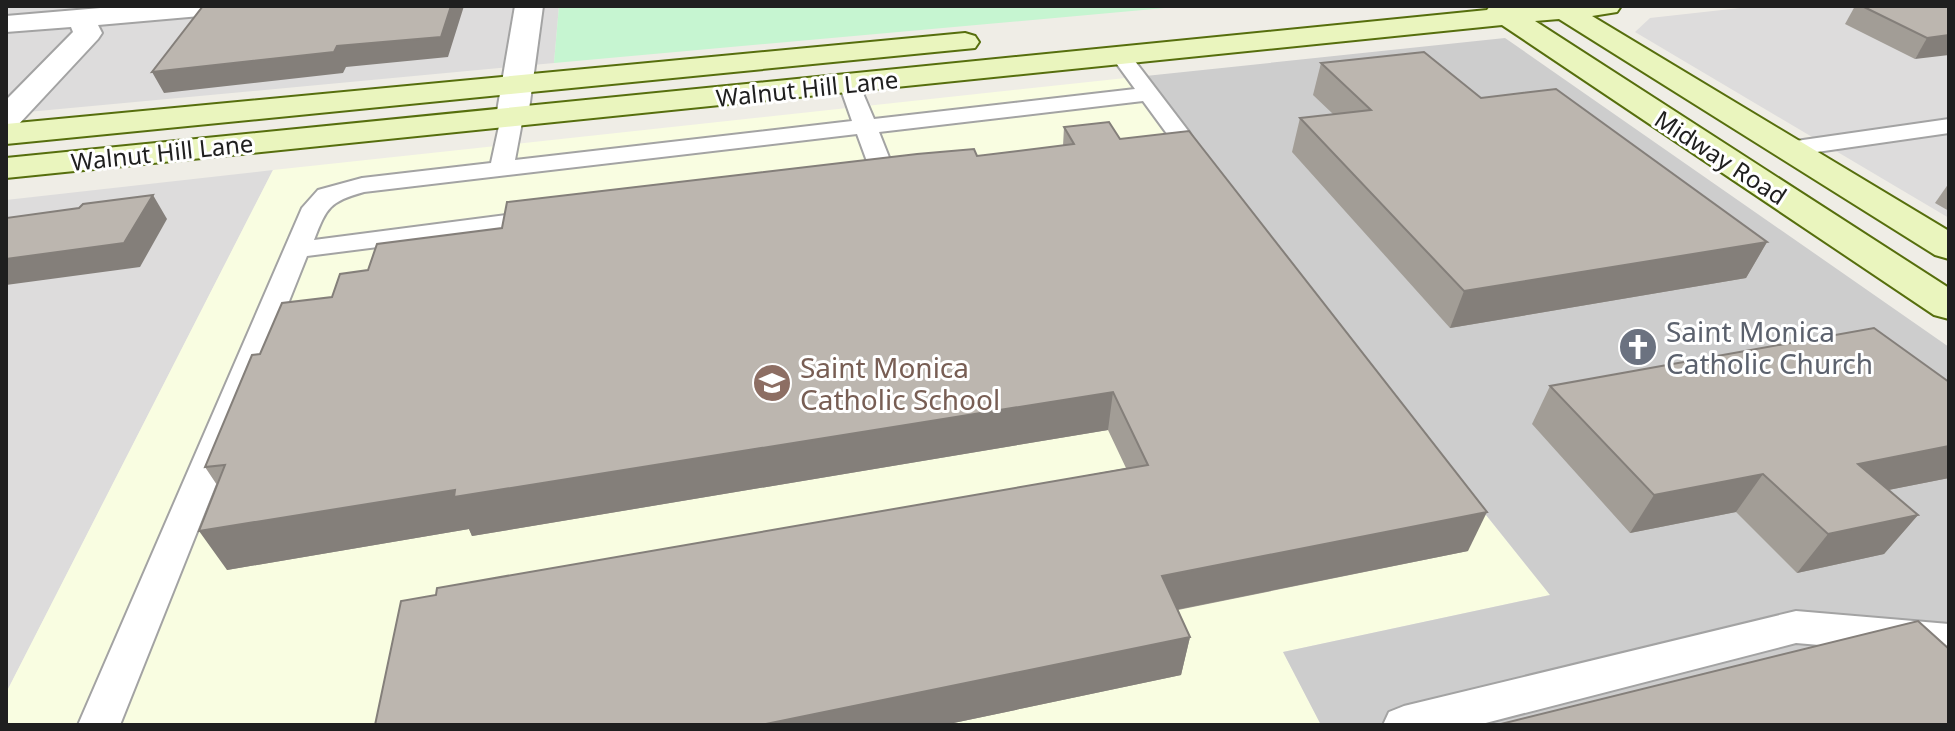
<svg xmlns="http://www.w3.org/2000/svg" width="1955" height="731" font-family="'Noto Sans',sans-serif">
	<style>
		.residential { fill: #dddcdc }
		.education { fill: #f9fde1 }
		.religious { fill: #cdcdcd }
		.park { fill: #c6f5d1 }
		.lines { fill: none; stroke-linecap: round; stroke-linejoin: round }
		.service-casing { stroke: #a3a3a3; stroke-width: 4 }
		.minor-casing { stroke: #a3a3a3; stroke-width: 4 }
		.secondary-casing { stroke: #566e0d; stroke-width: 4 }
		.service { fill: #fff; fill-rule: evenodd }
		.minor { fill: #fff; fill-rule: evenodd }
		.secondary { fill: #eaf5be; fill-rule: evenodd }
		.wall { fill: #a29d96 }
		.shaded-wall { fill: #847f7a }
		.building { fill: #bcb6af; stroke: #847f7a; stroke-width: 2 }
		.labels { text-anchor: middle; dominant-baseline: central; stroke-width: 6; stroke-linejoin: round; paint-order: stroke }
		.far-street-label { font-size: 24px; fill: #1f1f1f; stroke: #fff }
		.worship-label { font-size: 28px; fill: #5b616d; stroke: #fff; text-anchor: start }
		.education-label { font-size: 28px; fill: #785e54; stroke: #fff; text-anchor: start }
	</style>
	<rect width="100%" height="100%" fill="#efede6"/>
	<g class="residential">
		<path d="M 6,6 L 559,6 L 554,63 L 6,114 Z"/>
		<path d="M 1758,6 L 1949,6 L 1949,218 L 1635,32 L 1650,18 Z"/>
		<path d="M 273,170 L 6,693 L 6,200 Z"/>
	</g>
	<path class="education" d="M 1135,77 L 1550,595 L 1283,652 L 1321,725 L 6,725 L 6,693 L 273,170 Z"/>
	<path class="religious" d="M 1505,38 L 1949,347 L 1949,725 L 1321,725 L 1283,652 L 1550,595 L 1136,77 Z"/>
	<path class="park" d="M 559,6 L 1187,6 L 554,63 Z"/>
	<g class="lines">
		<defs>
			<g id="service">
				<path d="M 1121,50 L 1128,52 L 1189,132 L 1192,137 L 1189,142 L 1173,142 L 1143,101 L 879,132 L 896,175 L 884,182 L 872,175 L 857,134 L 364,192 C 329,202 327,207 314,240 L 544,210 L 557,218 L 544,226 L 307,256 L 120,725 L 78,725 L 302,208 L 318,190 L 362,178 L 491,163 L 501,117 L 512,110 L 523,117 L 515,160 L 852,121 L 839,84 L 849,78 L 859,84 L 874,119 L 1135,89 L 1111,56 Z"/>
				<path d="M 1949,119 L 1949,133 L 1789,156 L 1777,149 L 1789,142 Z"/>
				<path d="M 1796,611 L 1949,624 L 1949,656 L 1796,643 L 1478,725 L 1383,725 L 1389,712 L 1404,706 Z"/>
			</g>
			<g id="minor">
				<path d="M 124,6 L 237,6 L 233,12 L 223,14 L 98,25 L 102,33 L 98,39 L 17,126 L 6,129 L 6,100 L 73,32 L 71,27 L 6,32 L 6,16 Z"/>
				<path d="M 515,6 L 543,6 L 528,117 L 523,124 L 512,127 L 501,124 L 496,117 Z"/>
			</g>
			<g id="secondary">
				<path d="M 1490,6 L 1621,6 L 1617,12 L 1592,16 L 1949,231 L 1949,259 L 1935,255 L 1559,19 L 1535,21 L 1949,288 L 1949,319 L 1934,315 L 1502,25 L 6,178 L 6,158 L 1487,10 Z"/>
				<path d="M 965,33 L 975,36 L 979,42 L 975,48 L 6,144 L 6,124 Z"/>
			</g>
		</defs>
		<use href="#service" class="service-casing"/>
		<use href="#minor" class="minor-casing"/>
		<use href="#secondary" class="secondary-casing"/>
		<use href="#service" class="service"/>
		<use href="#minor" class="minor"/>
		<use href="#secondary" class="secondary"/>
	</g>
	<g class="wall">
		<path d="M 1855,6 L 1949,6 L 1915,59 L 1845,24 Z"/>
		<path d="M 1321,63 L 1481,98 L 1767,242 L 1746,278 L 1450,328 L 1292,152 L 1300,118 L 1333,114 L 1313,95 Z"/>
		<path d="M 1064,127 L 1120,139 L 1468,551 L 1178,610 L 1190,637 L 1181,675 L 944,725 L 375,725 L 436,595 L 1126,468 L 1108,430 L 472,536 L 469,529 L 227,570 L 217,485 L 205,467 L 260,354 L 368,270 L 502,228 L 977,156 L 1063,146 Z"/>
		<path d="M 1949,183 L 1949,211 L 1935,203 Z"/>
		<path d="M 1949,382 L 1949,478 L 1888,490 L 1918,515 L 1884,554 L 1797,573 L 1736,512 L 1630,533 L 1532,424 L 1550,386 Z"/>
	</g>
	<g class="shaded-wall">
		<path d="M 451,6 L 464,6 L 448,57 L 346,67 L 343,73 L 164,93 L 152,72 Z"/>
		<path d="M 1949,35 L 1949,55 L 1915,59 L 1927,38 Z"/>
		<path d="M 153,195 L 167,219 L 140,267 L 6,285 L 6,259 Z"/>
		<path d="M 1767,242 L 1746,278 L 1450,328 L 1464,291 Z"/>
		<path d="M 1113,392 L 1108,430 L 472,536 L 469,529 L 227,570 L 199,531 L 455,490 Z"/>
		<path d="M 1949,446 L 1949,478 L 1828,502 L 1858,464 Z"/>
		<path d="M 1763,474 L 1736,512 L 1630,533 L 1654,495 Z"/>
		<path d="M 1487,512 L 1468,551 L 1155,614 L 1162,576 Z"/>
		<path d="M 1918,515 L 1884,554 L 1797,573 L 1828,534 Z"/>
		<path d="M 1190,637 L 1181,675 L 944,725 L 761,725 Z"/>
	</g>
	<g class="building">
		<path d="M 203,6 L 451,6 L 441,37 L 337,46 L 334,52 L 152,72 Z"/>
		<path d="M 1862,6 L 1949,6 L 1949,35 L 1927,38 Z"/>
		<path d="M 1424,52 L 1481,98 L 1556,89 L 1767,242 L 1464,291 L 1300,118 L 1371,110 L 1321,63 Z"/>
		<path d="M 1109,122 L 1120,139 L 1189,131 L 1487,512 L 1162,576 L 1190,637 L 761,725 L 375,725 L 401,601 L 436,595 L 437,588 L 1148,465 L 1113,392 L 454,497 L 455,490 L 199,531 L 225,465 L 205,467 L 252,355 L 260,354 L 282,303 L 332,297 L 340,274 L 368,270 L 377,244 L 502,228 L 507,202 L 917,154 L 974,149 L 977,156 L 1074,144 L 1064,127 Z"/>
		<path d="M 153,195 L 124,243 L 6,259 L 6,218 L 79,208 L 83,204 Z"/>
		<path d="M 1874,328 L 1949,382 L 1949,446 L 1858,464 L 1918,515 L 1828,534 L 1763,474 L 1654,495 L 1550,386 Z"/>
		<path d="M 1918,621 L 1949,649 L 1949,725 L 1497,725 Z"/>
	</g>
	<defs>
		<symbol id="church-disc" viewBox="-11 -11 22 22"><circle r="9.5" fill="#6b7280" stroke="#fff"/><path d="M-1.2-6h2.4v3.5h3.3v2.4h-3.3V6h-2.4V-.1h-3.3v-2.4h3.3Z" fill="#fff"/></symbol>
		<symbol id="school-disc" viewBox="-11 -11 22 22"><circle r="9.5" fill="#8d6e63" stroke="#fff"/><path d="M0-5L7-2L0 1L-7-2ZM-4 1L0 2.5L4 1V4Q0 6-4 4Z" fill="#fff"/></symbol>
	</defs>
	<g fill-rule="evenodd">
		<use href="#church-disc" x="1616" y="325" width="44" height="44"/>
		<use href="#school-disc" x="750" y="361" width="44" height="44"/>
	</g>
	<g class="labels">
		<g class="far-street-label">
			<text transform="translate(807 88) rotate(-6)">Walnut Hill Lane</text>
			<text transform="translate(162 152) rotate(-6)">Walnut Hill Lane</text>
			<text transform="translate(1721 157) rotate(33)">Midway Road</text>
		</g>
		<g class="worship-label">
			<text x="1666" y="331">Saint Monica<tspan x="1666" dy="32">Catholic Church</tspan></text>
		</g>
		<g class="education-label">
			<text x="800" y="367">Saint Monica<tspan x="800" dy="32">Catholic School</tspan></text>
		</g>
	</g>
	<rect width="1955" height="731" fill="none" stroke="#1f1f1f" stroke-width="16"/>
</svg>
